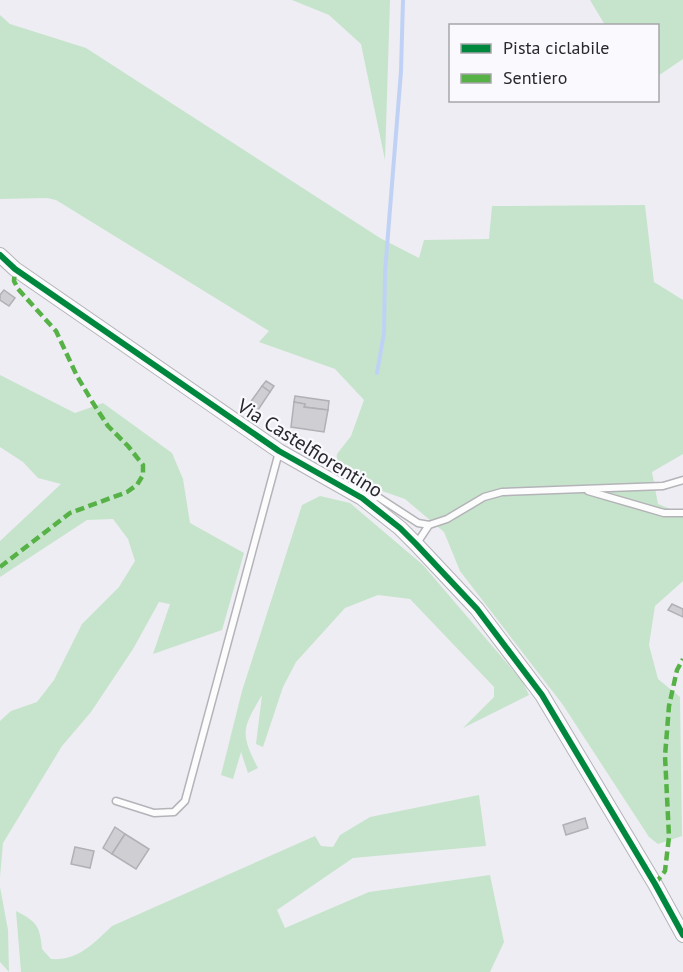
<svg xmlns="http://www.w3.org/2000/svg" width="683" height="972" font-family="'PT Sans',sans-serif">
	<style>
		.green { fill: #c6e4cb }
		.lines { fill: none; stroke-linecap: round; stroke-linejoin: round }
		.stream { stroke: #bfd2f5; stroke-width: 4 }
		.building { fill: #cfced3; stroke: #b1b0b5; stroke-width: 1.5 }
		.service-casing { stroke: #b4b3b8; stroke-width: 9 }
		.tertiary-casing { stroke: #b4b3b8; stroke-width: 16 }
		.service { stroke: #fcfcfd; stroke-width: 6 }
		.tertiary { stroke: #fcfcfd; stroke-width: 14 }
		.quiet { stroke: #56b246; stroke-width: 4.5; stroke-dasharray: 9 4.5; stroke-linecap: butt }
		.cycleway-casing { stroke: #faf9fd; stroke-width: 10 }
		.cycleway { stroke: #00873e; stroke-width: 6 }
		.labels { text-anchor: middle; dominant-baseline: central; stroke-width: 4.5; stroke-linejoin: round; paint-order: stroke }
		.street-label { font-size: 20px; fill: #29282c; stroke: #faf9fd }
	</style>
	<rect width="100%" height="100%" fill="#eeedf3"/>
	<g class="green">
		<path d="M 292,0 L 390,0 L 385,160 L 361,44 L 329,15 Z"/>
		<path d="M 590,0 L 683,0 L 683,59 L 658,76 L 658,26 L 605,25 Z"/>
		<path d="M 0,15 L 10,24 L 86,48 L 380,238 L 419,258 L 424,240 L 489,239 L 492,206 L 645,205 L 654,282 L 683,300 L 683,454 L 652,472 L 658,504 L 683,514 L 683,581 L 655,606 L 649,645 L 658,679 L 680,697 L 682,836 L 658,844 L 649,837 L 563,705 L 460,571 L 444,532 L 405,499 L 362,484 L 336,466 L 337,454 L 351,436 L 364,400 L 335,369 L 259,342 L 269,331 L 56,200 L 47,198 L 0,199 Z"/>
		<path d="M 0,375 L 75,413 L 103,403 L 172,453 L 183,479 L 190,523 L 244,553 L 222,630 L 153,654 L 170,604 L 159,602 L 133,649 L 91,712 L 62,746 L 3,843 L 0,877 L 0,721 L 11,711 L 37,702 L 54,680 L 82,624 L 119,587 L 135,561 L 128,539 L 113,519 L 87,520 L 0,577 L 0,541 L 61,484 L 38,478 L 23,462 L 0,447 Z"/>
		<path d="M 320,496 L 350,503 L 423,565 L 523,682 L 529,695 L 463,728 L 494,697 L 494,687 L 410,599 L 378,595 L 345,608 L 296,662 L 283,687 L 263,747 L 256,744 L 262,695 C 242,729 240,733 258,768 L 248,773 L 241,752 L 233,779 L 221,775 L 242,691 L 302,505 Z"/>
		<path d="M 479,795 L 486,846 L 353,858 L 277,910 L 285,928 L 369,892 L 490,875 L 504,942 L 490,972 L 21,972 L 16,911 C 37,922 40,926 42,949 L 51,959 C 78,961 94,943 112,926 L 315,836 L 321,846 L 333,847 L 340,835 L 370,817 Z"/>
		<path d="M 0,887 L 8,930 L 9,972 L 0,962 Z"/>
	</g>
	<g class="lines">
		<path class="stream" d="M 377,373 L 384,333 L 385,272 L 401,71 L 403,0"/>
	</g>
	<g class="building">
		<path d="M 4,290 L 15,298 L 9,306 L 0,300 L 0,295 Z"/>
		<path d="M 266,381 L 274,386 L 270,392 L 262,386 Z"/>
		<path d="M 262,386 L 270,392 L 256,413 L 247,407 Z"/>
		<path d="M 295,396 L 329,401 L 328,410 L 304,407 L 305,404 L 294,402 Z"/>
		<path d="M 294,402 L 305,404 L 304,407 L 328,410 L 324,432 L 291,427 Z"/>
		<path d="M 672,604 L 683,609 L 683,617 L 668,610 Z"/>
		<path d="M 585,818 L 588,828 L 566,835 L 563,825 Z"/>
		<path d="M 115,827 L 125,834 L 112,854 L 103,848 Z"/>
		<path d="M 125,834 L 149,849 L 136,869 L 112,854 Z"/>
		<path d="M 75,847 L 94,851 L 90,868 L 71,864 Z"/>
	</g>
	<g class="lines">
		<defs>
			<g id="service">
				<path d="M 588,491 L 664,513 L 683,513"/>
				<path d="M 365,498 L 378,497 L 418,523 L 429,525 L 447,519 L 484,497 L 502,492 L 663,486 L 683,480"/>
				<path d="M 417,543 L 429,525"/>
				<path d="M 116,801 L 154,813 L 174,812 L 185,801 L 279,452"/>
			</g>
			<path id="tertiary" d="M 0,255 L 15,269 L 279,451 L 362,498 L 400,528 L 416,544 L 477,609 L 542,695 L 655,884 L 683,935"/>
		</defs>
		<use href="#service" class="service-casing"/>
		<use href="#tertiary" class="tertiary-casing"/>
		<use href="#service" class="service"/>
		<use href="#tertiary" class="tertiary"/>
		<g class="quiet">
			<path d="M 0,567 L 70,513 L 127,492 L 137,485 L 143,475 L 143,465 L 128,446 L 108,426 L 93,403 L 77,376 L 56,331 L 18,289 L 14,281 L 15,269"/>
			<path d="M 655,884 L 665,871 L 669,837 L 665,756 L 669,706 L 677,670 L 683,659"/>
		</g>
		<defs>
			<path id="cycleway" d="M 0,255 L 15,269 L 279,451 L 362,498 L 400,528 L 416,544 L 477,609 L 542,695 L 655,884 L 683,935"/>
		</defs>
		<use href="#cycleway" class="cycleway-casing"/>
		<use href="#cycleway" class="cycleway"/>
	</g>
	<g class="labels">
		<g class="street-label">
			<text transform="translate(310 448) rotate(32)">Via Castelfiorentino</text>
		</g>
	</g>
	<rect x="449" y="24" width="210" height="78" fill="#faf9fd" stroke="#a6a5a9" stroke-width="1.5"/>
	<rect x="461" y="44" width="30" height="9" fill="#00873e" stroke="#a6a5a9" stroke-width="1.5"/>
	<text x="503" y="54" font-size="18" fill="#29282c">Pista ciclabile</text>
	<rect x="461" y="74" width="30" height="9" fill="#56b246" stroke="#a6a5a9" stroke-width="1.5"/>
	<text x="503" y="84" font-size="18" fill="#29282c">Sentiero</text>
</svg>
